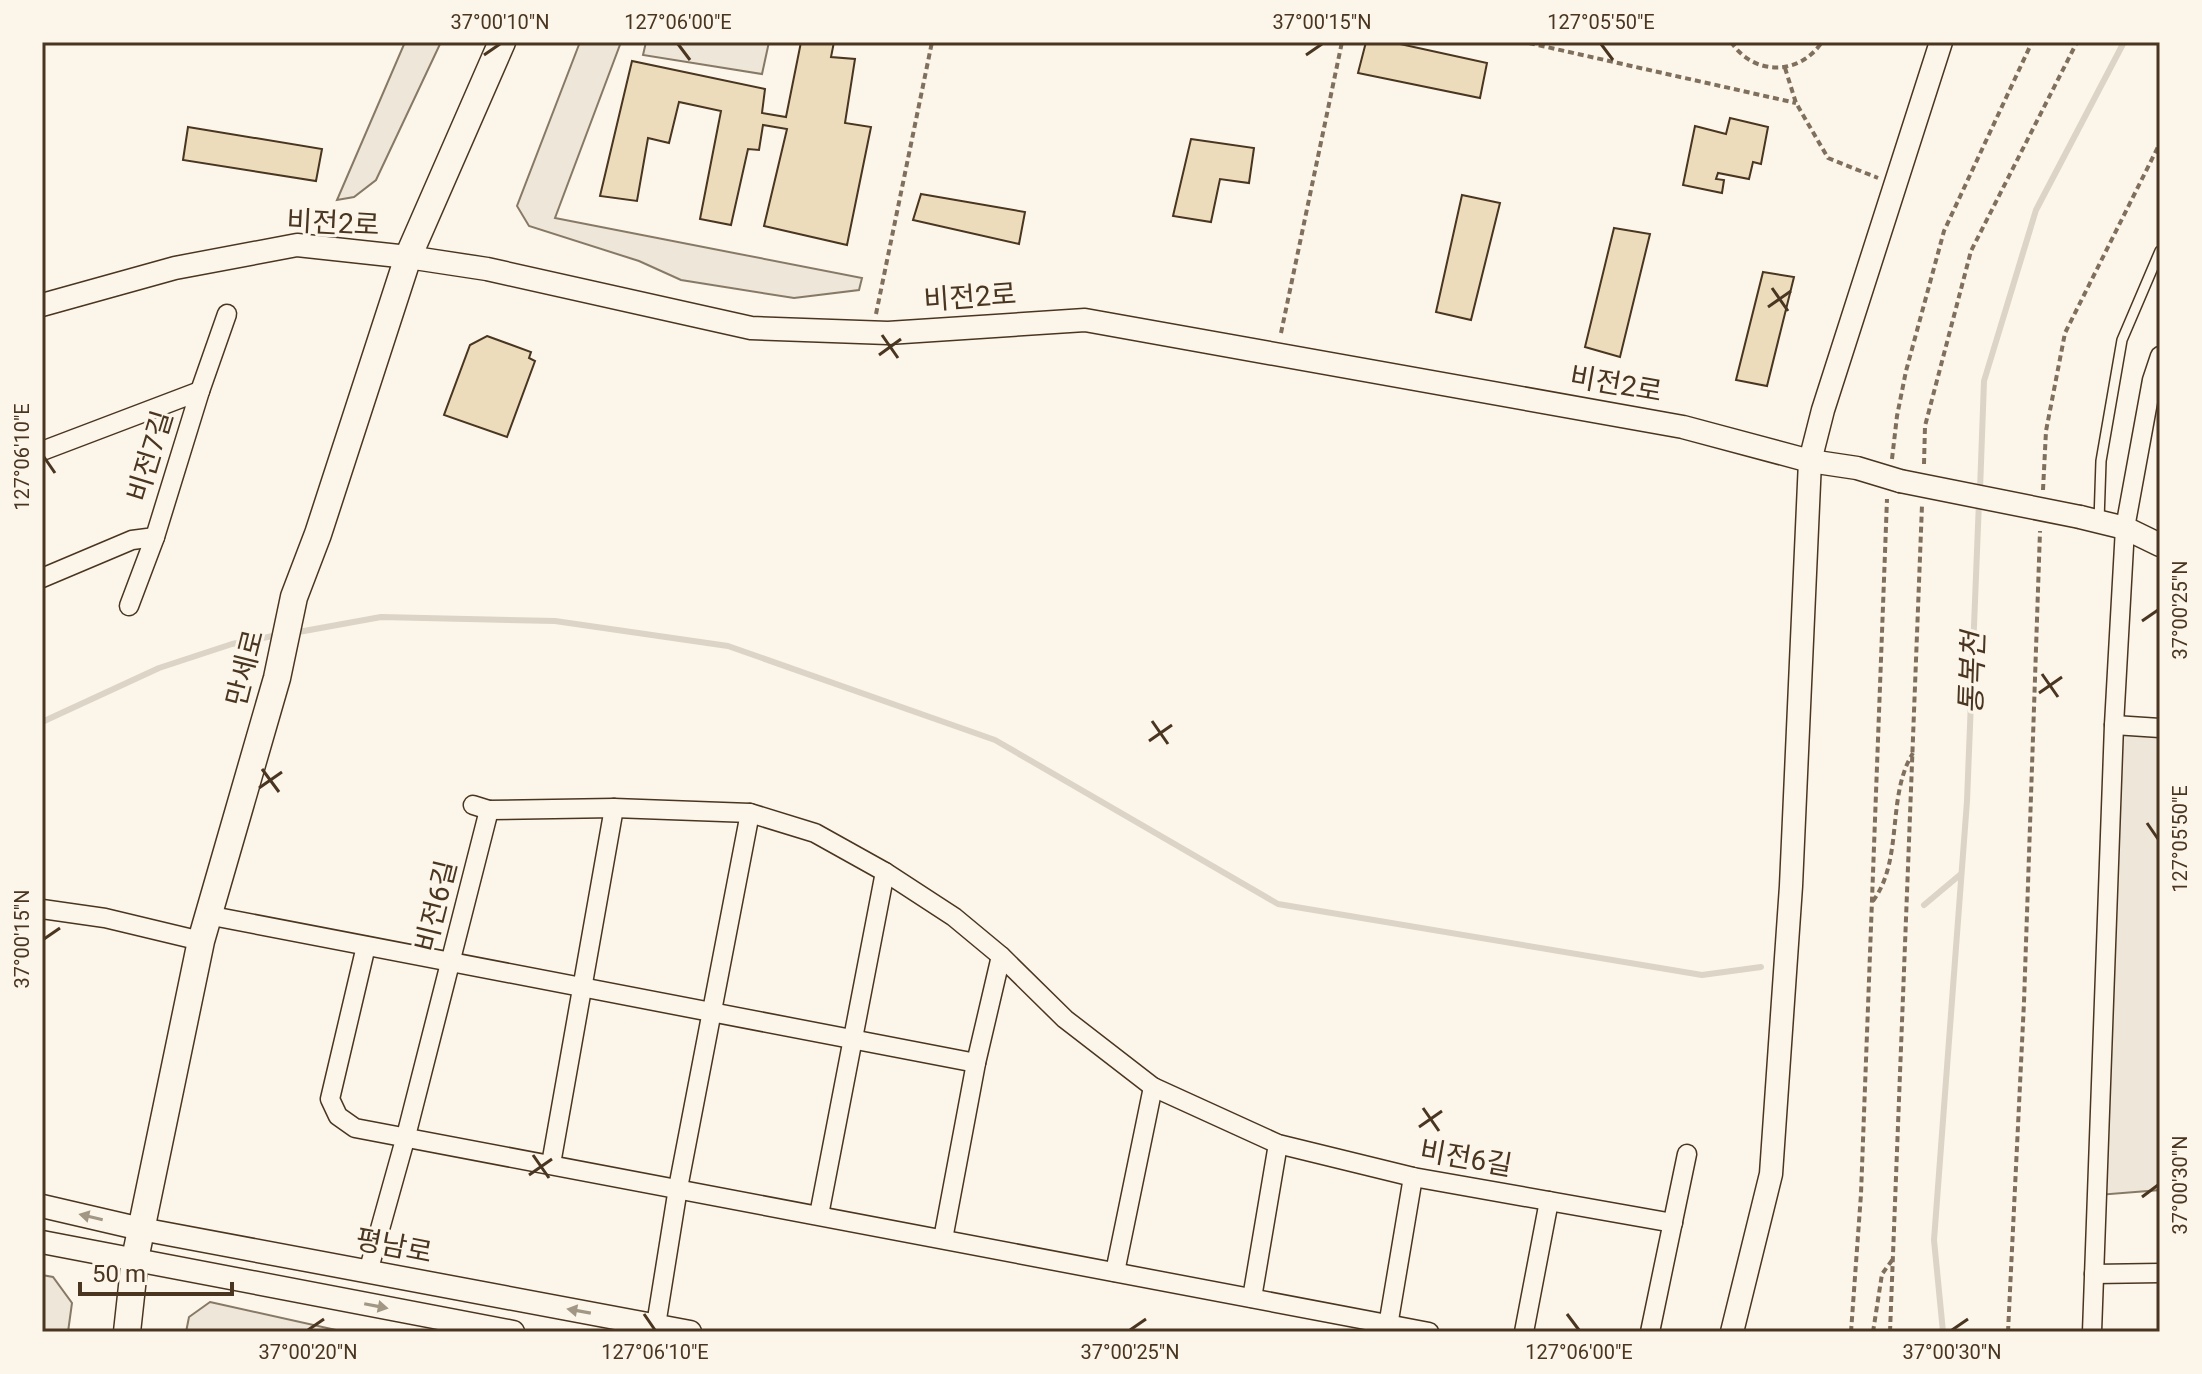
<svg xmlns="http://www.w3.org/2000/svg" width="2202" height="1374" font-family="Roboto,'Noto Sans KR',sans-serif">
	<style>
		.green { fill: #ede6d9; stroke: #887966; stroke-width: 2 }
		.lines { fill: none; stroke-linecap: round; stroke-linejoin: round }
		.stream { stroke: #dcd4c6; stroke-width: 6 }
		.building { fill: #ecdcbc; stroke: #4a3520; stroke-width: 2 }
		.service-casing { stroke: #4a3520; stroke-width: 12 }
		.minor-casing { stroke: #4a3520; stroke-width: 21 }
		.tertiary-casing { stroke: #4a3520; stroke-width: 25 }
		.secondary-casing { stroke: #4a3520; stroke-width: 29 }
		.path { stroke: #7f6f5c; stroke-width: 4; stroke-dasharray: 6 4; stroke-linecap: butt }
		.service { stroke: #fbf6e9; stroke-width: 9 }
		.minor { stroke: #fbf6e9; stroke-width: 18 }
		.tertiary { stroke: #fbf6e9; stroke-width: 22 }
		.secondary { stroke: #fbf6e9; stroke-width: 26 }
		.tertiary-bridge-casing { stroke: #4a3520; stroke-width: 25; stroke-linecap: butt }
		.tertiary-bridge { stroke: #fbf6e9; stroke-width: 22 }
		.oneway { fill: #a29684 }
		.ticks { fill: none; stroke: #4a3520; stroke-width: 3 }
		.labels { text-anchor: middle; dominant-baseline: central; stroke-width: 6; stroke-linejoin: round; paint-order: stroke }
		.street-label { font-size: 28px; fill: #4a3520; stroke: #fbf6e9 }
		.water-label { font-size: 30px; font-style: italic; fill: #4a3520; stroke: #fbf6e9 }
		.neatline { fill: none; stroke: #4a3520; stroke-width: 3 }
		.ticks-label { font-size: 20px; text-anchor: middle; fill: #4a3520 }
	</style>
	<rect width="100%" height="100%" fill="#fbf6e9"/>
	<g class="green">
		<path d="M 405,42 L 441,42 L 376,180 L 354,197 L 337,200 Z"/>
		<path d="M 580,42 L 621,42 L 555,218 L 862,278 L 859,290 L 794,298 L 681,280 L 639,261 L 529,226 L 517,206 Z"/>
		<path d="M 646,42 L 769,42 L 762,74 L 643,55 Z"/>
		<path d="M 2115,725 L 2160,728 L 2160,1190 L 2098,1195 Z"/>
		<path d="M 42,1275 L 53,1277 L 72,1303 L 68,1332 L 42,1332 Z"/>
		<path d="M 210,1302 L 345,1332 L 186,1332 L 189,1317 Z"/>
	</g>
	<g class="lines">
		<g class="stream">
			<path d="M 1980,490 L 1984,381 L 2036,210 L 2124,42"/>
			<path d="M 293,633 L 381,617 L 555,621 L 728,646 L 995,740 L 1278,904 L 1702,975 L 1761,967"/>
			<path d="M 42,722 L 159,668 L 232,644 L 278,635"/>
			<path d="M 1924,905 L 1961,874"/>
			<path d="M 1943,1332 L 1934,1240 L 1967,801 L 1979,501"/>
		</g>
	</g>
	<g class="building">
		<path d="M 801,42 L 834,42 L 831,57 L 855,59 L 845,123 L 871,127 L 847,245 L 764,226 L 787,129 L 763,125 L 759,150 L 748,149 L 731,225 L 700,219 L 721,111 L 679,102 L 669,143 L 648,138 L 637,201 L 600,196 L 632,61 L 765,89 L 762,113 L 786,117 Z"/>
		<path d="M 1366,42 L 1391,42 L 1487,63 L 1480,98 L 1358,73 Z"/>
		<path d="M 1730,118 L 1768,127 L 1761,164 L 1753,162 L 1749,179 L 1718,173 L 1716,179 L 1724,180 L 1722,193 L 1683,185 L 1695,126 L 1726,134 Z"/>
		<path d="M 188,127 L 322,149 L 316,181 L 183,160 Z"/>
		<path d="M 1191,139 L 1254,148 L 1249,183 L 1220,179 L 1211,222 L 1173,216 Z"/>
		<path d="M 921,194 L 1025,212 L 1019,244 L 913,220 Z"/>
		<path d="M 1462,195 L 1500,203 L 1471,320 L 1436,312 Z"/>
		<path d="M 1614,228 L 1650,234 L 1620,357 L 1585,347 Z"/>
		<path d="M 1763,272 L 1794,277 L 1767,386 L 1736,380 Z"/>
		<path d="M 487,336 L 531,352 L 529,358 L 535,361 L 507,437 L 444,415 L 470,345 Z"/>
	</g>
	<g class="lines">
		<defs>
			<path id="service" d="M 2099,521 L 2101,461 L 2122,340 L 2160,251"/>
			<g id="minor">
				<path d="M 200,391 L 227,314"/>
				<path d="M 42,451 L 200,391 L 155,537 L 132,540 L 42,578"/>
				<path d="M 129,606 L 155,537"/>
				<path d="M 2114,725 L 2160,728"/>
				<path d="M 473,805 L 489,810 L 614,808 L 750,813 L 815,833 L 885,872 L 954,917 L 1001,956 L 1065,1019 L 1153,1087 L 1278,1144 L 1413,1177 L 1673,1223"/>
				<path d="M 42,909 L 105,918 L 201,941"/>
				<path d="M 207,915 L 976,1063"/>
				<path d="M 366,946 L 330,1099 L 338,1116 L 355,1128 L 1429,1332"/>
				<path d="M 551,1164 L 614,808"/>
				<path d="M 819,1215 L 885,872"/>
				<path d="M 943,1239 L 976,1063 L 1001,956"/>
				<path d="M 368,1272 L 406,1136 L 489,810"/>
				<path d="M 1115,1272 L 1153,1087"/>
				<path d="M 2094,1274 L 2160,1273"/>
				<path d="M 1252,1298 L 1278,1144"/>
				<path d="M 656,1325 L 678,1188 L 750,813"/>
				<path d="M 1387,1332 L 1413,1177"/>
				<path d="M 1524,1332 L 1549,1201"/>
				<path d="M 1650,1332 L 1687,1154"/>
				<path d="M 2092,1332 L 2114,725 L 2125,528 L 2152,380 L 2160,356"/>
			</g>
			<g id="tertiary">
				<path d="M 42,305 L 175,268 L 297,245 L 408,257 L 487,269 L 751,328 L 888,333 L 1085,320 L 1683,427 L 1810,461 L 1857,468 L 1900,481"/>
				<path d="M 2080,517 L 2125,528 L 2160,545"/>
				<path d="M 42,1206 L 141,1229 L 690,1332"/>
				<path d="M 42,1242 L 513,1332"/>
				<path d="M 1732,1332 L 1771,1174 L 1791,886 L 1810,461 L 1823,410 L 1941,42"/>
			</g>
			<path id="secondary" d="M 127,1332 L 135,1259 L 201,941 L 277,678 L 294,597 L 318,534 L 408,257 L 502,42"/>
		</defs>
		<use href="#service" class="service-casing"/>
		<use href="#minor" class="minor-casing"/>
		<use href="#tertiary" class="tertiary-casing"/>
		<use href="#secondary" class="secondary-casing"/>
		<g class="path">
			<path d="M 1731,42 C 1754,76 1799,76 1822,42"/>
			<path d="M 1529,43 L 1796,103"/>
			<path d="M 1785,68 L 1796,103 L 1828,158 L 1878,178"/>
			<path d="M 876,314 L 932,42"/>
			<path d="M 1281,333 L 1342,42"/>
			<path d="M 1892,459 L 1897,416 L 1906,371 L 1944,231 L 2032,42"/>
			<path d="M 1924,464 L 1925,426 L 1971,251 L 2077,42"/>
			<path d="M 2043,490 L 2046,431 L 2065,333 L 2160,143"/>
			<path d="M 1873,901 C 1904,859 1886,796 1913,753"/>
			<path d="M 1851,1332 L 1861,1194 L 1887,499"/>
			<path d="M 1873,1332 L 1882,1274 L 1893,1259"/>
			<path d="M 1890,1332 L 1922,505"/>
			<path d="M 2008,1332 L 2024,1002 L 2040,531"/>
		</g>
		<use href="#service" class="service"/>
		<use href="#minor" class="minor"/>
		<use href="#tertiary" class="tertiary"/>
		<use href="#secondary" class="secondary"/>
		<defs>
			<path id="tertiary-bridge" d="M 1900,481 L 2080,517"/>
		</defs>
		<use href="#tertiary-bridge" class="tertiary-bridge-casing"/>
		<use href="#tertiary-bridge" class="tertiary-bridge"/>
	</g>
	<defs><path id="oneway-solid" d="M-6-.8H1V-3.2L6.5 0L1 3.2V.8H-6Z" transform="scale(2)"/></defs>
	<g class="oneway">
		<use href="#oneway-solid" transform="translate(91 1217) rotate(-167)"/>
		<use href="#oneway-solid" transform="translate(376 1306) rotate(11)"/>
		<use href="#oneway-solid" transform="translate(579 1311) rotate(-170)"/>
	</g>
	<path class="ticks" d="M 678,44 L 690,60M 1601,44 L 1613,60M 484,55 L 500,44M 1306,55 L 1322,44M 1772,288 L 1788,311M 1768,307 L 1791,291M 882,335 L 898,358M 879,355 L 901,339M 44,457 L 55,473M 2142,621 L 2158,610M 2042,674 L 2058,697M 2039,693 L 2062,677M 1152,721 L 1168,744M 1149,741 L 1172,725M 262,769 L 279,792M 259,788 L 282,772M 2147,823 L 2158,839M 44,939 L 60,928M 1423,1108 L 1439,1131M 1419,1127 L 1442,1111M 533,1155 L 549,1178M 529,1175 L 552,1159M 2142,1197 L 2158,1185M 644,1314 L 655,1330M 1567,1314 L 1579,1330M 308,1330 L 324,1319M 1130,1330 L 1146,1319M 1952,1330 L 1968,1319"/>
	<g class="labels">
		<g class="street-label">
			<text transform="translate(333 223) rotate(3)">비전2로</text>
			<text transform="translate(970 297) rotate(-4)">비전2로</text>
			<text transform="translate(1616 384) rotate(10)">비전2로</text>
			<text transform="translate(150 456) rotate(-73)">비전7길</text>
			<text transform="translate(245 668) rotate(-76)">만세로</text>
			<text transform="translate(436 906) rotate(-76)">비전6길</text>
			<text transform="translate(1466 1158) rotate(10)">비전6길</text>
			<text transform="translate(394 1246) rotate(11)">평남로</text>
		</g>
		<g class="water-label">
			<text transform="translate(1972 673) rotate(-88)">통복천</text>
		</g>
	</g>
	<rect width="2202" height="1374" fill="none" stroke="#fbf6e9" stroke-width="88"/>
	<path d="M80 1282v12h152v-12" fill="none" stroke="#4a3520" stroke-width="4"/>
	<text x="92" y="1282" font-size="24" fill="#4a3520" stroke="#fbf6e9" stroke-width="6" paint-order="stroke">50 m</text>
	<rect x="44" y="44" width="2114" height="1286" class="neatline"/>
	<g class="ticks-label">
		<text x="500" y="29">37°00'10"N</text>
		<text x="678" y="29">127°06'00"E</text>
		<text x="1322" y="29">37°00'15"N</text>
		<text x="1601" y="29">127°05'50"E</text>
		<text transform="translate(22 457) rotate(-90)" y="7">127°06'10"E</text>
		<text transform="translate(2180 610) rotate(-90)" y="7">37°00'25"N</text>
		<text transform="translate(2180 839) rotate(-90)" y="7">127°05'50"E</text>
		<text transform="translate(22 939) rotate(-90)" y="7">37°00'15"N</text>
		<text transform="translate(2180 1185) rotate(-90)" y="7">37°00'30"N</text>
		<text x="308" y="1359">37°00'20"N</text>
		<text x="655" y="1359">127°06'10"E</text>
		<text x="1130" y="1359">37°00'25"N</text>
		<text x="1579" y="1359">127°06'00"E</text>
		<text x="1952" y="1359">37°00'30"N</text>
	</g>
</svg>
